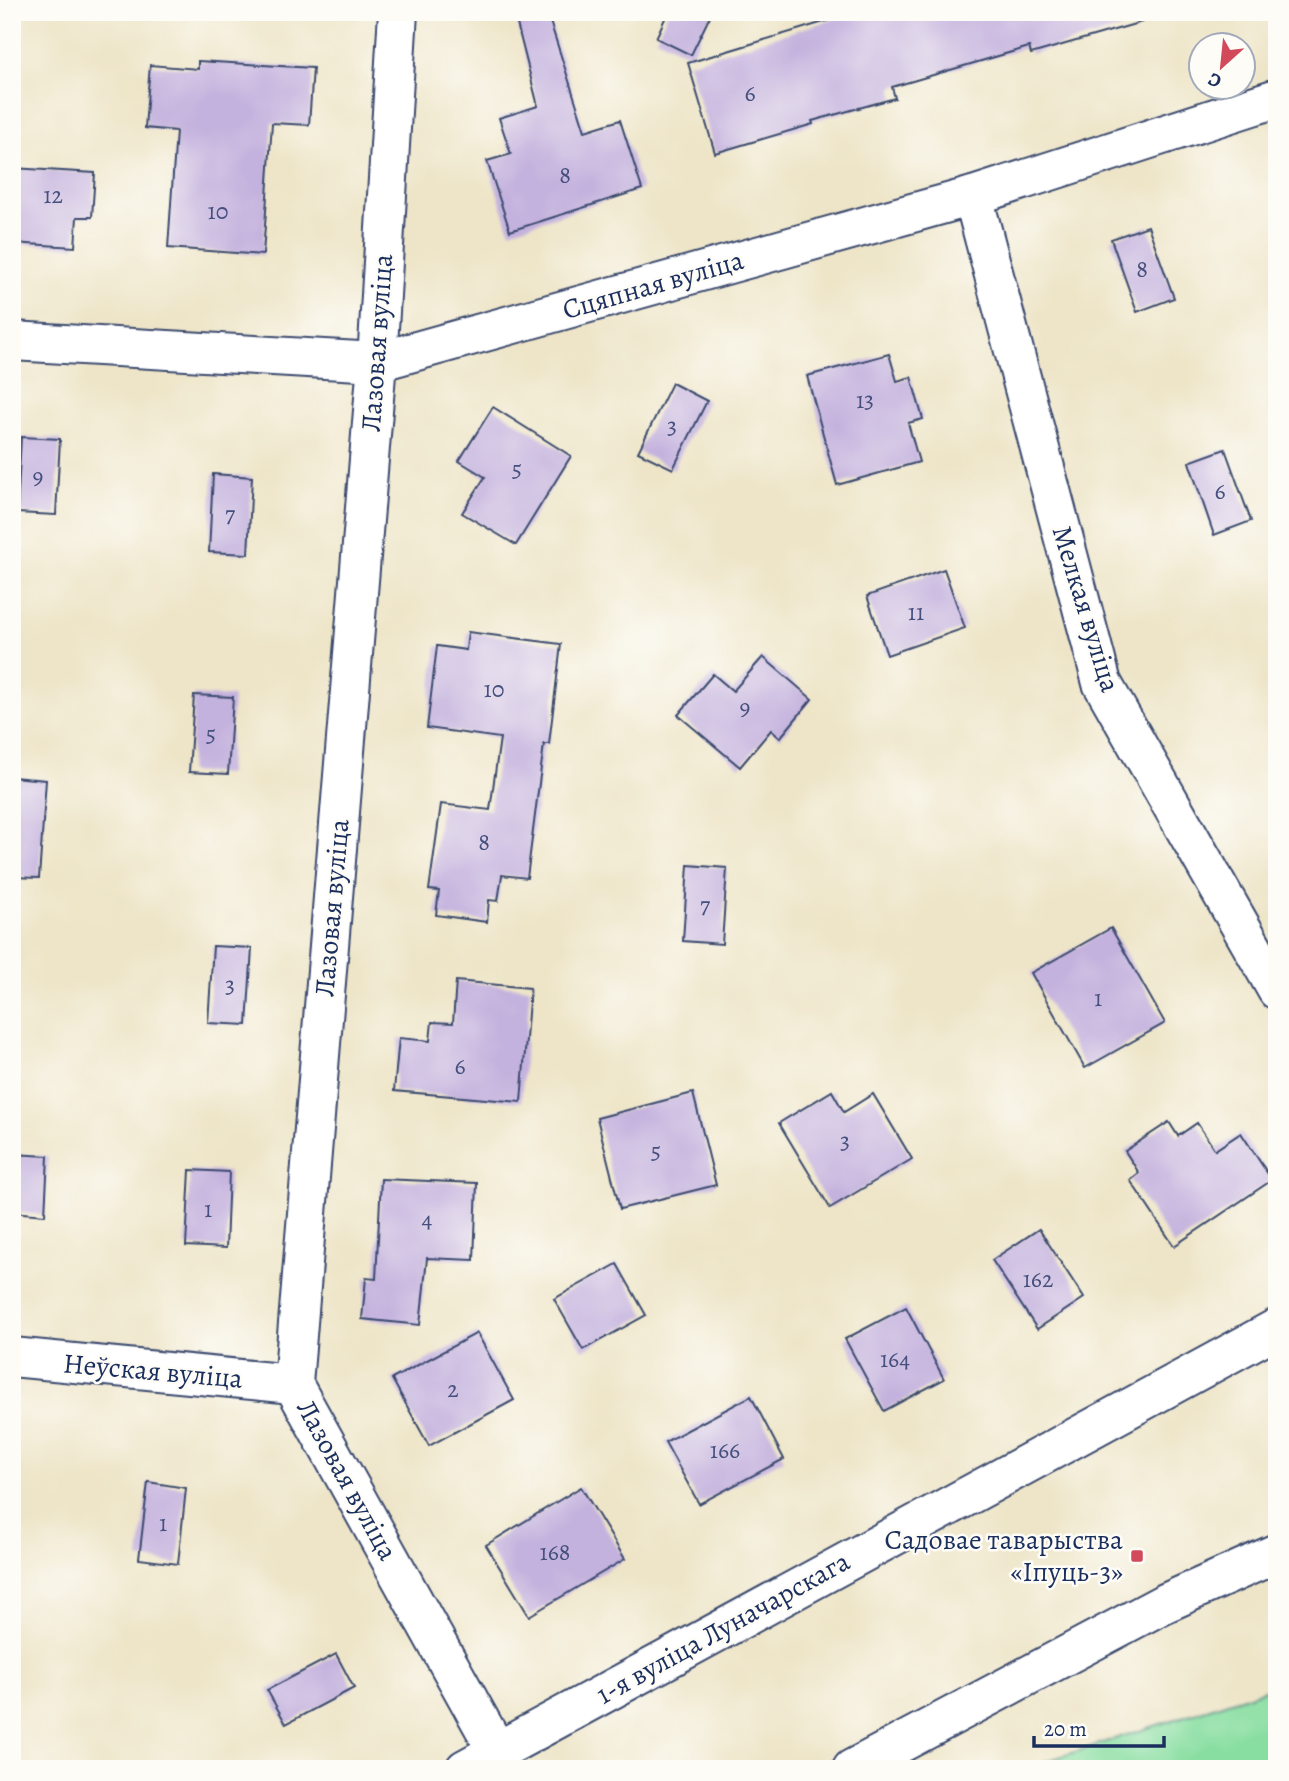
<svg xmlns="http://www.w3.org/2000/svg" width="1289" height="1781" font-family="Alegreya,serif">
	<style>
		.garden { fill: #88dea1; stroke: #528680; stroke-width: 2 }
		.building { fill: #c4b2de }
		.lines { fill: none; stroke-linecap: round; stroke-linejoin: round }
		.street-casing { stroke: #3b4a6e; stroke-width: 42 }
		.secondary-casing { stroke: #3b4a6e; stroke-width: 42 }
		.street { stroke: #fff; stroke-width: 38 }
		.secondary { stroke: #fff; stroke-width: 38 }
		.poi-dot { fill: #d1495b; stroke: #fdfcf7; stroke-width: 2.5 }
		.labels { text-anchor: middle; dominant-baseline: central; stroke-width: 5; stroke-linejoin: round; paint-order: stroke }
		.number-label { font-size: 24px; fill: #45507e }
		.street-label { font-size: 28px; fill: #1b2f5e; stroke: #fdfcf7 }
		.poi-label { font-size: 28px; fill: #1b2f5e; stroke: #fdfcf7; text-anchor: end }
	</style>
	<rect width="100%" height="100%" fill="#fdfcf7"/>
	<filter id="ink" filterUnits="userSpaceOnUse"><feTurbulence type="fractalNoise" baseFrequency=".0143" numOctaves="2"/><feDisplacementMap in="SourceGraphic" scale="14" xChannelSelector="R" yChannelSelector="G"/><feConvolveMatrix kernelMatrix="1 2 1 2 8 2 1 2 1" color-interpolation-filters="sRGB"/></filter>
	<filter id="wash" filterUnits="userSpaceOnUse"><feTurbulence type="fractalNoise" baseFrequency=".00686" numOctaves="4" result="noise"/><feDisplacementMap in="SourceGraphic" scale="28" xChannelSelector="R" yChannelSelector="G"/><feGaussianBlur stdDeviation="1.57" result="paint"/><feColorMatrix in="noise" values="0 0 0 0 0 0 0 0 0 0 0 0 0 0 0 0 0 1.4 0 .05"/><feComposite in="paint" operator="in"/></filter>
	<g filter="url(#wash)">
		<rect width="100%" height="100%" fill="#eee5c8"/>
		<path class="garden" d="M 1277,1686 L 1277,1769 L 1030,1769 L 1041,1763 Z"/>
		<g id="blocks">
			<g class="building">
				<path d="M 514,12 L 547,12 L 585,131 L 620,120 L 642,189 L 510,231 L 487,161 L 511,154 L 499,118 L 538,106 Z"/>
				<path d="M 668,12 L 712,12 L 691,55 L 656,38 Z"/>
				<path d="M 835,12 L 1141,12 L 1142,22 L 1031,54 L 1029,47 L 892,87 L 895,98 L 812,121 L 813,124 L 715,153 L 688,63 L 837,18 Z"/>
				<path d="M 198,61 L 313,68 L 309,125 L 272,123 L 263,255 L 168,248 L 176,131 L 145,128 L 150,65 L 198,69 Z"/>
				<path d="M 12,168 L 95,173 L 92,217 L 77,217 L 75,247 L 12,243 Z"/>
				<path d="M 1148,226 L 1174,298 L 1137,312 L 1111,239 Z"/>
				<path d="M 889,354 L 897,381 L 911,377 L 923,419 L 908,423 L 919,462 L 837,485 L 807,376 Z"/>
				<path d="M 672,383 L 707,401 L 673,469 L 638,452 Z"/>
				<path d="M 493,407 L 571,456 L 516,545 L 462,513 L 485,477 L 459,461 Z"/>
				<path d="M 21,437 L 60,439 L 56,515 L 17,513 Z"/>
				<path d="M 1225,449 L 1251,521 L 1214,535 L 1189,462 Z"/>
				<path d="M 213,474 L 252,477 L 248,554 L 209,552 Z"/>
				<path d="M 944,569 L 965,628 L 887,655 L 867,596 Z"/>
				<path d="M 468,632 L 561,644 L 549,744 L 544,744 L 527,878 L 502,875 L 498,901 L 489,900 L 487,922 L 436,915 L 439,891 L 429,890 L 441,804 L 490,810 L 500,738 L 427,728 L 437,646 L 466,650 Z"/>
				<path d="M 763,657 L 812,699 L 780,738 L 771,730 L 740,767 L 678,715 L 713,674 L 733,691 Z"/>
				<path d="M 194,695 L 233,697 L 228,774 L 189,772 Z"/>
				<path d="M 12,777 L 46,780 L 39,878 L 12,877 Z"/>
				<path d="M 688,865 L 727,868 L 722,944 L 683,941 Z"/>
				<path d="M 1111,928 L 1165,1023 L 1085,1068 L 1031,973 Z"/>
				<path d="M 213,946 L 252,948 L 247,1025 L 208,1023 Z"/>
				<path d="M 456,981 L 530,988 L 521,1102 L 394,1091 L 399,1038 L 430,1041 L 432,1022 L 453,1023 Z"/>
				<path d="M 832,1091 L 844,1112 L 873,1094 L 912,1159 L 830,1208 L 779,1123 Z"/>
				<path d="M 693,1093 L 716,1185 L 620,1209 L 597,1118 Z"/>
				<path d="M 1169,1122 L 1178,1136 L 1197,1123 L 1215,1150 L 1241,1133 L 1272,1180 L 1174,1246 L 1130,1180 L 1139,1173 L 1125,1151 Z"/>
				<path d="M 12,1154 L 48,1156 L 45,1215 L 12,1212 Z"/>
				<path d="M 190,1170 L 229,1172 L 226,1248 L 186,1246 Z"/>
				<path d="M 381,1179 L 477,1183 L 474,1260 L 427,1258 L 420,1325 L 362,1319 L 366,1278 L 376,1279 Z"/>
				<path d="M 1039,1229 L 1084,1298 L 1037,1329 L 992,1260 Z"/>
				<path d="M 617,1264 L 646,1315 L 583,1350 L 554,1299 Z"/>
				<path d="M 906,1307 L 944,1379 L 884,1411 L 845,1339 Z"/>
				<path d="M 477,1333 L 514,1400 L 429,1446 L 392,1379 Z"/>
				<path d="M 751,1396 L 784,1459 L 699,1504 L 665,1442 Z"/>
				<path d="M 148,1482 L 186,1488 L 178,1564 L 139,1559 Z"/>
				<path d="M 581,1487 L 625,1559 L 529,1616 L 486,1545 Z"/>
				<path d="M 336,1654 L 354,1688 L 286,1724 L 267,1690 Z"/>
			</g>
		</g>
	</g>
	<g filter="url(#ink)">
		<use href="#blocks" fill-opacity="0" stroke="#3b4a6e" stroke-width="2"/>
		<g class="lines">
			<defs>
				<g id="street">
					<path d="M 398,12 L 377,362 L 293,1384 L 497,1751"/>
					<path d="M 973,196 L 1102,683 L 1277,990"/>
					<path d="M 12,341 L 377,362 L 973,196 L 1277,98"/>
					<path d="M 12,1357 L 293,1384"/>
					<path d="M 465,1769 L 1277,1328"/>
				</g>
				<path id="secondary" d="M 852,1769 L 1163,1604 L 1277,1553"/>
			</defs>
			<use href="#street" class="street-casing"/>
			<use href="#secondary" class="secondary-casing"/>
			<use href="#street" class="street"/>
			<use href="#secondary" class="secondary"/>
		</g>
	</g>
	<rect class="poi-dot" x="1130" y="1549" width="14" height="14" rx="3.5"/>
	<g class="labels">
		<g class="number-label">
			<text x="750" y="93">6</text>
			<text x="565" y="175">8</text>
			<text x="53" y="195">12</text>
			<text x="218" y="211">10</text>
			<text x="1142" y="269">8</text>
			<text x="865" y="400">13</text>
			<text x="672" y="426">3</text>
			<text x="517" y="469">5</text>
			<text x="38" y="476">9</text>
			<text x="1220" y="491">6</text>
			<text x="230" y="514">7</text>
			<text x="916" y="612">11</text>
			<text x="494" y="689">10</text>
			<text x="745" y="707">9</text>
			<text x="211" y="734">5</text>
			<text x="484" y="842">8</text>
			<text x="705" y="905">7</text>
			<text x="230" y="985">3</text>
			<text x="1098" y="998">1</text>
			<text x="460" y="1066">6</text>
			<text x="845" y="1141">3</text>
			<text x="656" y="1151">5</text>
			<text x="208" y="1209">1</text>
			<text x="427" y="1219">4</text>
			<text x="1038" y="1279">162</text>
			<text x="895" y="1359">164</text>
			<text x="453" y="1389">2</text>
			<text x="725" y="1450">166</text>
			<text x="163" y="1523">1</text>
			<text x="555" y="1552">168</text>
		</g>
		<g class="street-label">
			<text transform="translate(653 285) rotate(-16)">Сцяпная вуліца</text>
			<text transform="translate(377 343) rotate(-86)">Лазовая вуліца</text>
			<text transform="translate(1086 609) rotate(73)">Мелкая вуліца</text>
			<text transform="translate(332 908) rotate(-85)">Лазовая вуліца</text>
			<text transform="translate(153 1371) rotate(5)">Неўская вуліца</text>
			<text transform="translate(347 1480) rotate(61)">Лазовая вуліца</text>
			<text transform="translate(723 1628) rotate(-29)">1-я вуліца Луначарскага</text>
		</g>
		<g class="poi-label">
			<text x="1123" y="1540">Садовае таварыства<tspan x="1123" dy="32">«Іпуць-3»</tspan></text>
		</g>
	</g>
	<rect width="1289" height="1781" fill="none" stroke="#fdfcf7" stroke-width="42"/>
	<g transform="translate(1222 66) rotate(207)"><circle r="33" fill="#fdfcf7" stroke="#a3aaba" stroke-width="2"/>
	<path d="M0-5L12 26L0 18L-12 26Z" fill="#d1495b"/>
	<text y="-10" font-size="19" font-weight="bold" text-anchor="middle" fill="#1b2f5e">С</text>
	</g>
	<path d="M1034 1736v10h130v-10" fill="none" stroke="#1b2f5e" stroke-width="3.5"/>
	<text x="1044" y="1736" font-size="21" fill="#1b2f5e" stroke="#fdfcf7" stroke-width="5" paint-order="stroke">20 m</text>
</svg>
